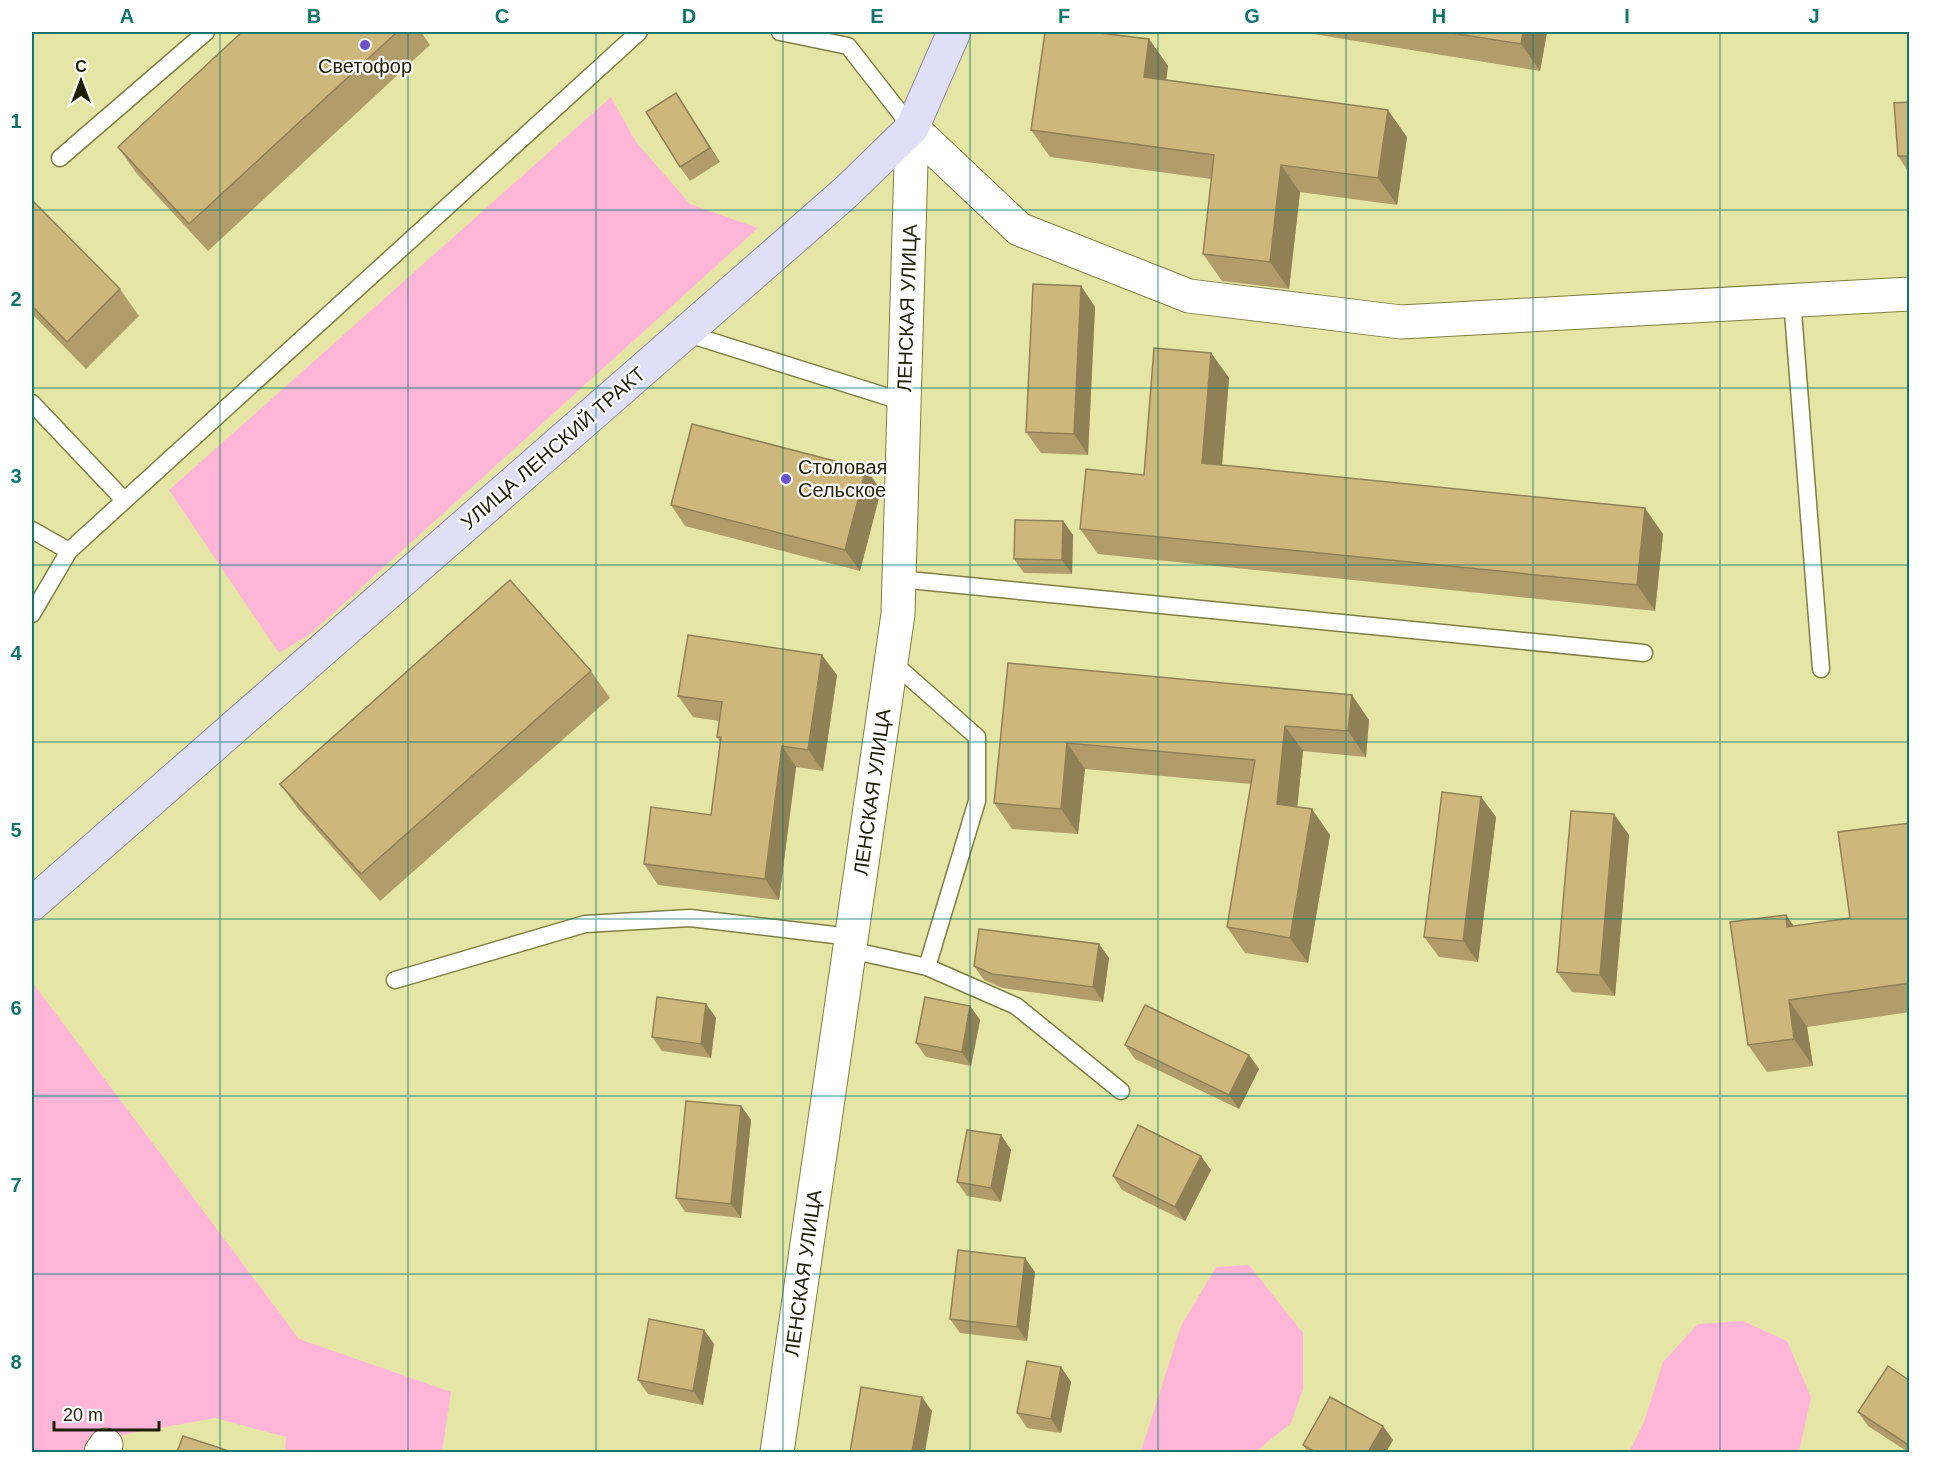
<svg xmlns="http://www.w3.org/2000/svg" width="1941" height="1484" font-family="Arial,sans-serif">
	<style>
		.green { fill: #ffb5d8 }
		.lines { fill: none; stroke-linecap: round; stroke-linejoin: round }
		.service-casing { stroke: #7e7f42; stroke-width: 19 }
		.minor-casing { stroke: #7e7f42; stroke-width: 35 }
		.primary-casing { stroke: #908ea0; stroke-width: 35 }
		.service { stroke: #fff; stroke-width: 16 }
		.minor { stroke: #fff; stroke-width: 33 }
		.primary { stroke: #e1dff8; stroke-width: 33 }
		.wall { fill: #b19d6a }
		.shaded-wall { fill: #908056 }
		.building { fill: #ceb77b; stroke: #908056; stroke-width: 1.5 }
		.grid { fill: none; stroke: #0f766e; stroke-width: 1.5; stroke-opacity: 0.55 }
		.poi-dot { fill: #6d51cb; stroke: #fff; stroke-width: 2 }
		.labels { text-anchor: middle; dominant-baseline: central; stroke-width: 4.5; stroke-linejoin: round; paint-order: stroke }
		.poi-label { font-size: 20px; fill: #1f1f05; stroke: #fff }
		.street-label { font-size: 20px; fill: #1f1f05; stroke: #fff }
		.neatline { fill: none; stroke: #0f766e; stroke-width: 2 }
		.grid-label { font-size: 20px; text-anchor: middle; font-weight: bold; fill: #0f766e }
	</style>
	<rect width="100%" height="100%" fill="#e5e6a6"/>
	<g class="green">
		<path d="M 611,97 L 636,142 L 690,204 L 758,228 L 310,634 L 279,653 L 169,490 Z"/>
		<path d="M 32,982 L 299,1339 L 451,1392 L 442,1452 L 285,1452 L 286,1437 L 215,1418 L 94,1440 L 85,1452 L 32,1452 Z"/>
		<path d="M 1249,1265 L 1303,1333 L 1303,1389 L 1291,1423 L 1258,1450 L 1250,1452 L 1141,1451 L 1181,1326 L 1216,1267 Z"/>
		<path d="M 1743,1321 L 1787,1341 L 1811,1397 L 1799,1452 L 1629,1452 L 1644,1422 L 1663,1362 L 1698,1324 Z"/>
	</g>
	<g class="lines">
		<defs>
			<g id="service">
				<path d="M 780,32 L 848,46 L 912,128"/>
				<path d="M 60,158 L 206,32"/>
				<path d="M 1792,299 L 1821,669"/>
				<path d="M 685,333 L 904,402"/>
				<path d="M 32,403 L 124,500"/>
				<path d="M 32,530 L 69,551 L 639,32"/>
				<path d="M 899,579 L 1644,653"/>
				<path d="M 32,614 L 69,551"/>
				<path d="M 891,661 L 977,737 L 977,801 L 927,967"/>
				<path d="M 850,950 L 927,967 L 1016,1006 L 1121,1091"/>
				<path d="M 395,980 L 585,924 L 690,918 L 851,937"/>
			</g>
			<g id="minor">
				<path d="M 912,128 L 1019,229 L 1189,296 L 1401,322 L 1910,294"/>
				<path d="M 101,1452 L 106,1445"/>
				<path d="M 777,1452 L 898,614 L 912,128"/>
			</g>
			<path id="primary" d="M 32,904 L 845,193 L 912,128 L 954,32"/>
		</defs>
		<use href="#service" class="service-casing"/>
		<use href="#minor" class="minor-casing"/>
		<use href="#primary" class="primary-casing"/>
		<use href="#service" class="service"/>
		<use href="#minor" class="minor"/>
		<use href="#primary" class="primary"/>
	</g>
	<g class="wall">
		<path d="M 242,32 L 421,32 L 430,45 L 208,251 L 137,174 L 118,147 Z"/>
		<path d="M 1301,32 L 1547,32 L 1540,71 Z"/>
		<path d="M 1149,39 L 1168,66 L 1166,80 L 1407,137 L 1397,205 L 1300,192 L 1289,289 L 1222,281 L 1203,254 L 1211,179 L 1050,157 L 1031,130 Z"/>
		<path d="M 676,93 L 685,107 L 720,162 L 690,181 L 680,167 Z"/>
		<path d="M 1910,102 L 1910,171 L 1908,171 L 1898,156 Z"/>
		<path d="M 32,200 L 120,289 L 139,316 L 86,369 L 32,314 Z"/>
		<path d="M 1081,286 L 1095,307 L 1088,455 L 1041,453 L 1026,432 Z"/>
		<path d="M 1211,353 L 1229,378 L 1222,465 L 1663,534 L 1655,611 L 1098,554 L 1080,529 L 1144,475 Z"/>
		<path d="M 881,490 L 860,571 L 685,526 L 671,505 Z"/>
		<path d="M 1063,521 L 1073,535 L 1072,574 L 1024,573 L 1014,559 Z"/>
		<path d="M 1008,663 L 1369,720 L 1366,757 L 1303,751 L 1297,807 L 1330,835 L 1308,963 L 1245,953 L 1227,927 L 1251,784 L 1085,769 L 1078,834 L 1012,829 L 994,803 Z"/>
		<path d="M 591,671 L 610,698 L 380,901 L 299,810 L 280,784 Z"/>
		<path d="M 837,675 L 823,771 L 796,767 L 779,900 L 658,885 L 644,864 L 711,815 L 720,742 L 717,737 L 719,721 L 693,717 L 678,696 Z"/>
		<path d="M 1481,797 L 1496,817 L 1478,962 L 1439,957 L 1424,937 Z"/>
		<path d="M 1910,823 L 1910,1012 L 1807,1027 L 1813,1066 L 1767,1072 L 1748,1045 L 1786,915 L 1794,926 L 1850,918 Z"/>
		<path d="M 1629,835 L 1615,996 L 1572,992 L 1557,972 Z"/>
		<path d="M 1099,944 L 1109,958 L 1103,1002 L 1002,988 L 984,980 L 974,966 Z"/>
		<path d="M 706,1004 L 716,1018 L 711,1058 L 662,1051 L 652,1037 Z"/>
		<path d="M 970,1006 L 980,1020 L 971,1066 L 926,1057 L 916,1043 Z"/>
		<path d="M 1125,1045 L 1249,1055 L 1259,1069 L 1239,1109 L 1135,1059 Z"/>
		<path d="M 741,1106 L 751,1120 L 741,1218 L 685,1212 L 676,1198 Z"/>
		<path d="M 1001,1135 L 1011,1150 L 1001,1202 L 967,1196 L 957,1182 Z"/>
		<path d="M 1211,1170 L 1185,1221 L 1122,1190 L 1113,1176 Z"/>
		<path d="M 1035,1272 L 1027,1341 L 960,1333 L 950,1319 Z"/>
		<path d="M 704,1330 L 714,1344 L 703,1405 L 648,1394 L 638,1380 Z"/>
		<path d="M 1061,1367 L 1071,1382 L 1061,1433 L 1027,1428 L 1017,1413 Z"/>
		<path d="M 1910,1381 L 1910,1452 L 1908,1452 L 1868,1426 L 1858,1412 Z"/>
		<path d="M 1393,1440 L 1386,1452 L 1308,1452 L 1303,1445 Z"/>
	</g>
	<g class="shaded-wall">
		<path d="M 1523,32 L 1547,32 L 1540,71 L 1521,44 Z"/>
		<path d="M 1149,39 L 1168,66 L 1163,104 L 1144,77 Z"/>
		<path d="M 676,93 L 685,107 L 720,162 L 710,148 Z"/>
		<path d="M 1388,110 L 1407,137 L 1397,205 L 1378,178 Z"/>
		<path d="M 1281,165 L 1300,192 L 1289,289 L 1270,262 Z"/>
		<path d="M 1081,286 L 1095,307 L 1088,455 L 1074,434 Z"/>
		<path d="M 1211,353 L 1229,378 L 1220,489 L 1202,463 Z"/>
		<path d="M 866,469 L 881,490 L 860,571 L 845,550 Z"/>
		<path d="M 1645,508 L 1663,534 L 1655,611 L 1637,585 Z"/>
		<path d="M 1063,521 L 1073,535 L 1072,574 L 1062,560 Z"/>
		<path d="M 822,655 L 837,675 L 823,771 L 808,750 Z"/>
		<path d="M 1352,695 L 1369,720 L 1366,757 L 1348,731 Z"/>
		<path d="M 1285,726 L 1303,751 L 1295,829 L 1277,804 Z"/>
		<path d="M 1067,743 L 1085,769 L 1078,834 L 1061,809 Z"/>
		<path d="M 782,746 L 796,767 L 779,900 L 765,879 Z"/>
		<path d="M 1481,797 L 1496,817 L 1478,962 L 1463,941 Z"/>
		<path d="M 1312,809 L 1330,835 L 1308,963 L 1290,938 Z"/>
		<path d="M 1614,814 L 1629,835 L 1615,996 L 1600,975 Z"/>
		<path d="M 1786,915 L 1805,942 L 1787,927 Z"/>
		<path d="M 1099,944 L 1109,958 L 1103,1002 L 1093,987 Z"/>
		<path d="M 1789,1000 L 1807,1027 L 1813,1066 L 1794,1039 Z"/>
		<path d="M 706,1004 L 716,1018 L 711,1058 L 701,1044 Z"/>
		<path d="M 970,1006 L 980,1020 L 971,1066 L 962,1052 Z"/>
		<path d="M 1249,1055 L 1259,1069 L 1239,1109 L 1229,1095 Z"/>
		<path d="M 741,1106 L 751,1120 L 741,1218 L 731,1204 Z"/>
		<path d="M 1001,1135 L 1011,1150 L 1001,1202 L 991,1188 Z"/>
		<path d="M 1201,1156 L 1211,1170 L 1185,1221 L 1175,1207 Z"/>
		<path d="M 1025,1258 L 1035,1272 L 1027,1341 L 1017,1327 Z"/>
		<path d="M 704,1330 L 714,1344 L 703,1405 L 693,1391 Z"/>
		<path d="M 1061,1367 L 1071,1382 L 1061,1433 L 1051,1419 Z"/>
		<path d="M 922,1397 L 932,1411 L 925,1452 L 912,1452 Z"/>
		<path d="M 1383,1426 L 1393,1440 L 1386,1452 L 1368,1452 Z"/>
	</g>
	<g class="building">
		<path d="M 242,32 L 397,32 L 189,224 L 118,147 Z"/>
		<path d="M 1045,32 L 1091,32 L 1149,39 L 1144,77 L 1388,110 L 1378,178 L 1281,165 L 1270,262 L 1203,254 L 1214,155 L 1031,130 Z"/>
		<path d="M 1445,32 L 1523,32 L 1521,44 Z"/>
		<path d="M 676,93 L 710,148 L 680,167 L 646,112 Z"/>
		<path d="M 1910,102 L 1910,156 L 1898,156 L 1894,103 Z"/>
		<path d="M 32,200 L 120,289 L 67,342 L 32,306 Z"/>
		<path d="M 1033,284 L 1081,286 L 1074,434 L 1026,432 Z"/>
		<path d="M 1154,348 L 1211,353 L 1202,463 L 1645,508 L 1637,585 L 1080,529 L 1086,469 L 1144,475 Z"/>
		<path d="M 692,424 L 866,469 L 845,550 L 671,505 Z"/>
		<path d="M 1015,520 L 1063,521 L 1062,560 L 1014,559 Z"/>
		<path d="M 510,580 L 591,671 L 361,874 L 280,784 Z"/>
		<path d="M 688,635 L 822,655 L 808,750 L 782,746 L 765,879 L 644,864 L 651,807 L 711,815 L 721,737 L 717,737 L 722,702 L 678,696 Z"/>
		<path d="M 1008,663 L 1352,695 L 1348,731 L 1285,726 L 1277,804 L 1312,809 L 1290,938 L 1227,927 L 1255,760 L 1067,743 L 1061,809 L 994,803 Z"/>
		<path d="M 1442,792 L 1481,797 L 1463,941 L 1424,937 Z"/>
		<path d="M 1571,811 L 1614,814 L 1600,975 L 1557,972 Z"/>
		<path d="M 1910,823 L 1910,983 L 1789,1000 L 1794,1039 L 1748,1045 L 1730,922 L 1786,915 L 1787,927 L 1850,918 L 1838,832 Z"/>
		<path d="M 979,929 L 1099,944 L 1093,987 L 992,974 L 974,966 Z"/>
		<path d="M 657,997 L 706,1004 L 701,1044 L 652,1037 Z"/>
		<path d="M 925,997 L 970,1006 L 962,1052 L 916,1043 Z"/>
		<path d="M 1145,1005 L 1249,1055 L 1229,1095 L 1125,1045 Z"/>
		<path d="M 686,1101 L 741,1106 L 731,1204 L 676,1198 Z"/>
		<path d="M 1138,1125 L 1201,1156 L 1175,1207 L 1113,1176 Z"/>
		<path d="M 967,1130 L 1001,1135 L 991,1188 L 957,1182 Z"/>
		<path d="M 958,1250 L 1025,1258 L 1017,1327 L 950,1319 Z"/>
		<path d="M 649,1319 L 704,1330 L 693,1391 L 638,1380 Z"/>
		<path d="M 1027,1361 L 1061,1367 L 1051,1419 L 1017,1413 Z"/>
		<path d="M 1888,1366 L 1910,1381 L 1910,1446 L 1858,1412 Z"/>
		<path d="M 861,1387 L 922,1397 L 912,1452 L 850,1452 Z"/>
		<path d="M 1330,1397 L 1383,1426 L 1368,1452 L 1315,1452 L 1303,1445 Z"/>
		<path d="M 183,1436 L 232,1452 L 177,1452 Z"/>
	</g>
	<path class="grid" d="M 220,32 L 220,1452M 408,32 L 408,1452M 596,32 L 596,1452M 783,32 L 783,1452M 970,32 L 970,1452M 1158,32 L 1158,1452M 1346,32 L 1346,1452M 1533,32 L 1533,1452M 1720,32 L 1720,1452M 32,210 L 1910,210M 32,388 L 1910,388M 32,565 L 1910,565M 32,742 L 1910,742M 32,919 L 1910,919M 32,1096 L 1910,1096M 32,1274 L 1910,1274"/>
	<g class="poi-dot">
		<circle cx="365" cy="45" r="6"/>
		<circle cx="786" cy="479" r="6"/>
	</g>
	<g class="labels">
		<g class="poi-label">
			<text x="365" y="66">Светофор</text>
			<text x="798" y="467" text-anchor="start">Столовая<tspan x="798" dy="23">Сельское</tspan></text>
		</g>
		<g class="street-label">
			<text transform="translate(907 308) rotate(-88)">ЛЕНСКАЯ УЛИЦА</text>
			<text transform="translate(553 448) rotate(-41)">УЛИЦА ЛЕНСКИЙ ТРАКТ</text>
			<text transform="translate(872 792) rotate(-82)">ЛЕНСКАЯ УЛИЦА</text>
			<text transform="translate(803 1273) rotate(-82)">ЛЕНСКАЯ УЛИЦА</text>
		</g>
	</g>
	<rect width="1941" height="1484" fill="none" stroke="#ffffff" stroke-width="66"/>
	<g transform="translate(81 81)" stroke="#ffffff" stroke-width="4.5" paint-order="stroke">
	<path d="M0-4.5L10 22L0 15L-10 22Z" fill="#1f1f05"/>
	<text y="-9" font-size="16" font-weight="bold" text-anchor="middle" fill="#1f1f05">С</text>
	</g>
	<path d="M54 1421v9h105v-9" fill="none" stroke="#1f1f05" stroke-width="3"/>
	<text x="63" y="1421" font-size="18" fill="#1f1f05" stroke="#ffffff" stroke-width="4.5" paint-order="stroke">20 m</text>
	<rect x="33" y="33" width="1875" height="1418" class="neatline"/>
	<g class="grid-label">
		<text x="127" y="23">A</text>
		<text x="314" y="23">B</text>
		<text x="502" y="23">C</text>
		<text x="689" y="23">D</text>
		<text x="877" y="23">E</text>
		<text x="1064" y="23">F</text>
		<text x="1252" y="23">G</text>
		<text x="1439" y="23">H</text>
		<text x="1627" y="23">I</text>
		<text x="1814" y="23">J</text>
		<text x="16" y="128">1</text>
		<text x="16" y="306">2</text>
		<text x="16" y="483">3</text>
		<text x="16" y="660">4</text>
		<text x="16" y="837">5</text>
		<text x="16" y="1015">6</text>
		<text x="16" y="1192">7</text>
		<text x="16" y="1369">8</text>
	</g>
</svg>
